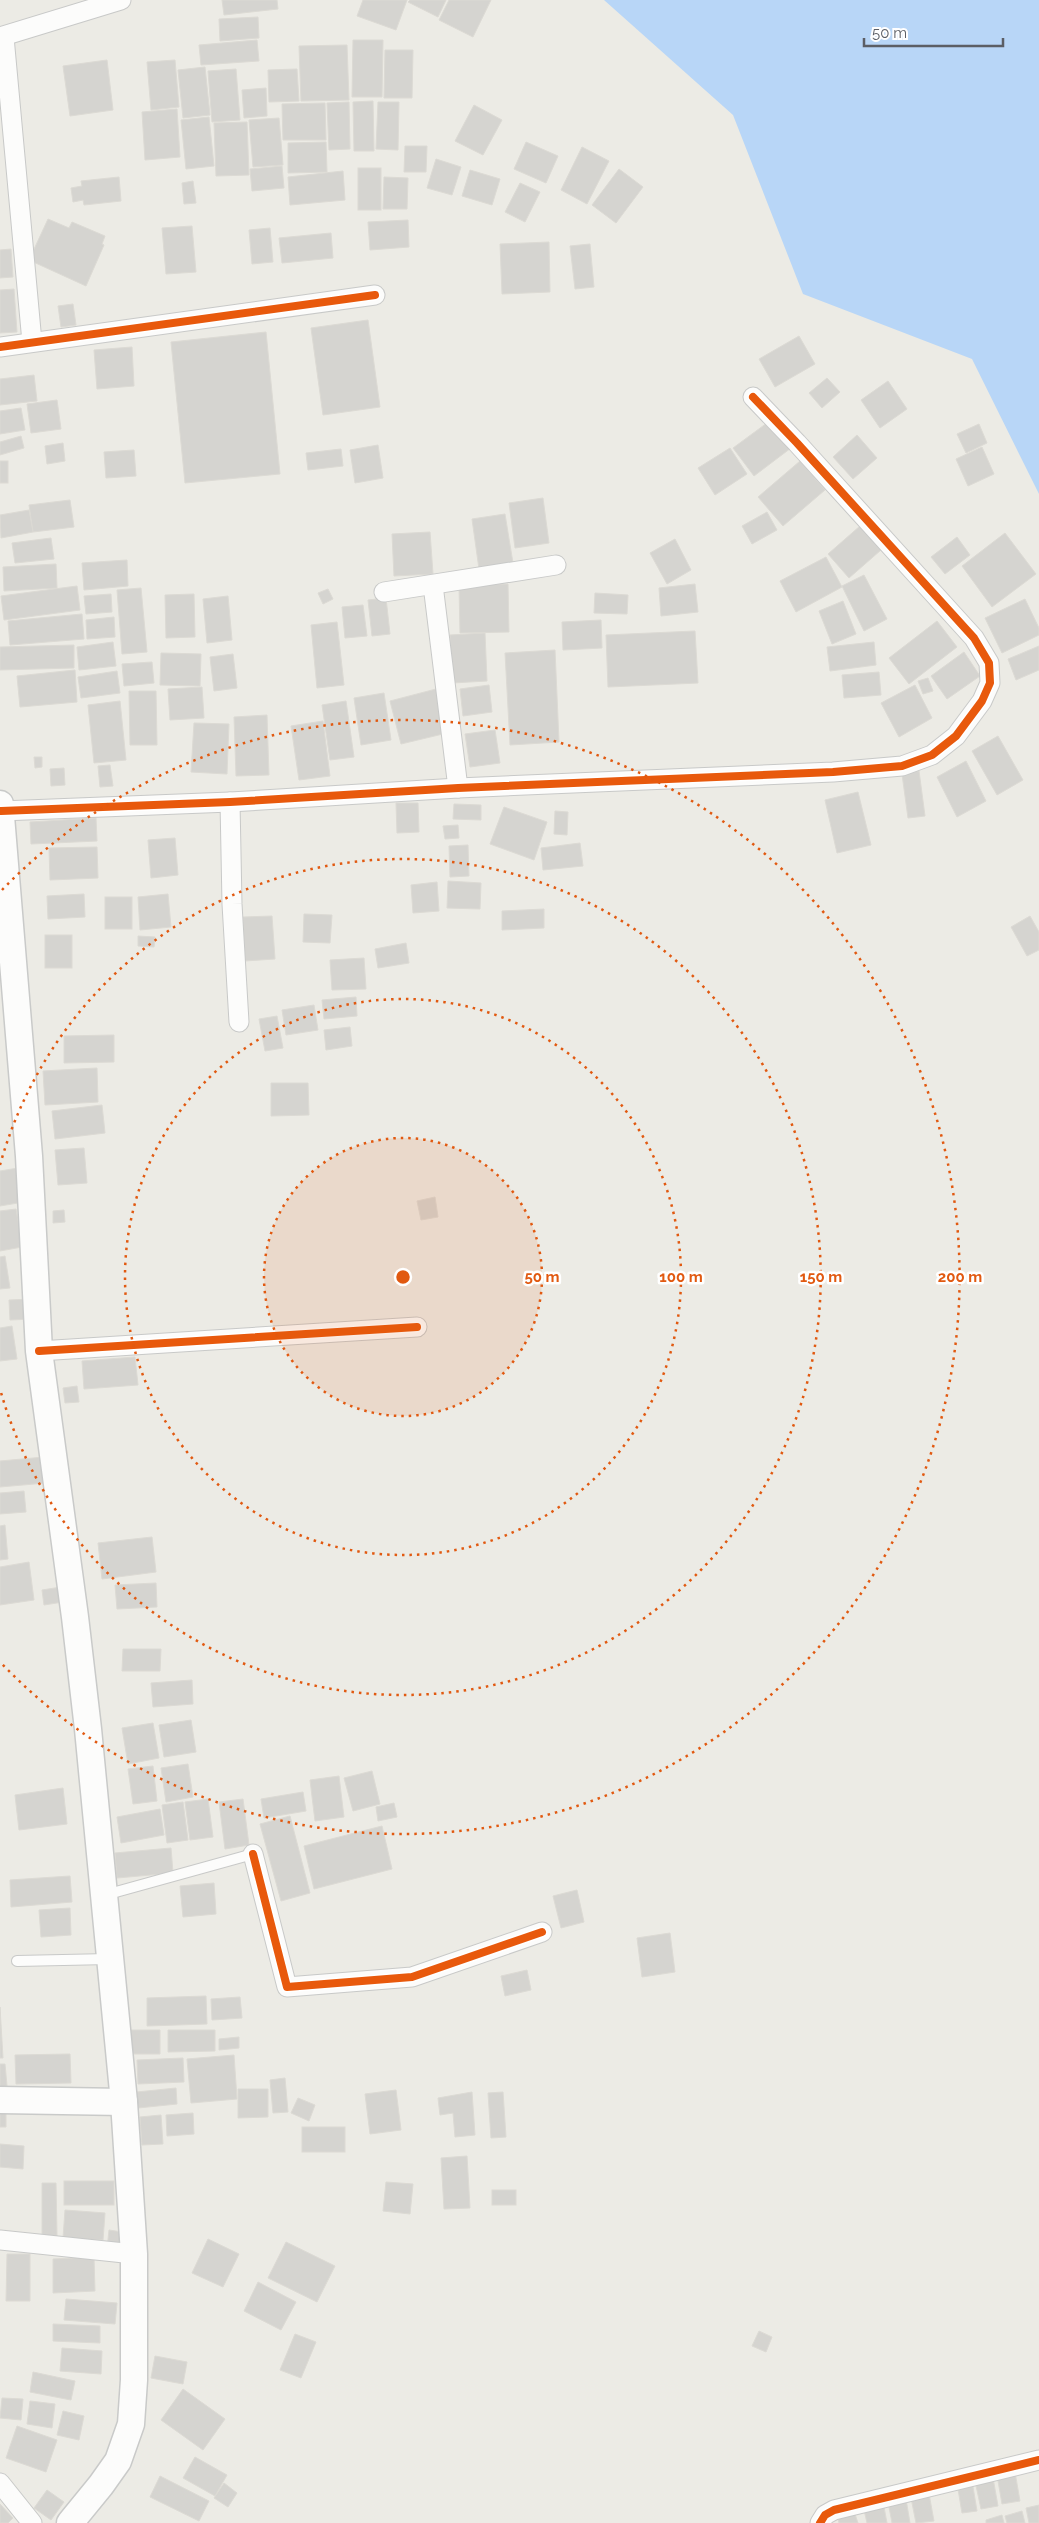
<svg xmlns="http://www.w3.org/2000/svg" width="1039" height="2523" font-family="Raleway,sans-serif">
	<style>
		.water { fill: #b8d6f7 }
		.building { fill: #d5d4d0; stroke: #dcdad4 }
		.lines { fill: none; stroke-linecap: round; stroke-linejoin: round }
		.lane-casing { stroke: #c8c9c8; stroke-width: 12 }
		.street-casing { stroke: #c8c9c8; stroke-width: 21 }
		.secondary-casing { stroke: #c9cac9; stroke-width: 29 }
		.lane { stroke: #fcfcfb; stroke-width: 10 }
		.street { stroke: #fcfcfb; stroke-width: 19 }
		.secondary { stroke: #fcfcfb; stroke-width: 26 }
		.cycleway-casing { stroke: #fff; stroke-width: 11 }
		.cycleway { stroke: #e8590c; stroke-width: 8 }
		.ring { fill: none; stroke: #e15910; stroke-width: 2.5; stroke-dasharray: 2.5 5 }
		.centre { fill: #e15910; stroke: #fff; stroke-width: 2.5 }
		.ring-label { font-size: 15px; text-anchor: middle; font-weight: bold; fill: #e15910; stroke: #fff; stroke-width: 5; stroke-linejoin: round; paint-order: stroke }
	</style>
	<rect width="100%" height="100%" fill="#ecebe5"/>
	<path class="water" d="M 604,0 L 1039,0 L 1039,494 L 972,359 L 803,294 L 733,115 Z"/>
	<g class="building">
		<path d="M 222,0 L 277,0 L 278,9 L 224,15 Z"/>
		<path d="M 363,0 L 407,0 L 396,30 L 357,16 Z"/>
		<path d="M 410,0 L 446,0 L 438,17 L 408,2 Z"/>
		<path d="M 449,0 L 491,0 L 473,37 L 439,20 Z"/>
		<path d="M 258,17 L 259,38 L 220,41 L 219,19 Z"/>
		<path d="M 257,40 L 259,61 L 201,65 L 199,45 Z"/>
		<path d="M 353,40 L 383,40 L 382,97 L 352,97 Z"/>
		<path d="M 347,45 L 349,100 L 301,101 L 299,46 Z"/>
		<path d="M 385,50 L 413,50 L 412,98 L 384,98 Z"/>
		<path d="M 107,60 L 113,110 L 70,116 L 63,66 Z"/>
		<path d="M 175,60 L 179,107 L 151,110 L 147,62 Z"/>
		<path d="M 205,67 L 210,115 L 183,118 L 178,70 Z"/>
		<path d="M 236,69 L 240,120 L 212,122 L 208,71 Z"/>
		<path d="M 297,69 L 299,101 L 269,102 L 268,70 Z"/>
		<path d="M 266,88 L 267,116 L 244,118 L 242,90 Z"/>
		<path d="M 373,101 L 374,151 L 354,151 L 353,102 Z"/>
		<path d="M 349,102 L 350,149 L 329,150 L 327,103 Z"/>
		<path d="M 378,102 L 399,102 L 398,150 L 376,149 Z"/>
		<path d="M 325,103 L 326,140 L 283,140 L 282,104 Z"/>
		<path d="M 474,105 L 502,120 L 483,155 L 455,141 Z"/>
		<path d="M 177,109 L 180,157 L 145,160 L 142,112 Z"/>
		<path d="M 209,117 L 214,166 L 186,169 L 181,120 Z"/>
		<path d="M 279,118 L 283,165 L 253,167 L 249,120 Z"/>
		<path d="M 247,122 L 249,175 L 216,176 L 214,123 Z"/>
		<path d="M 326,142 L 327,172 L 288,173 L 288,143 Z"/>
		<path d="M 526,142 L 558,156 L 546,183 L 514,169 Z"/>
		<path d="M 405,146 L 427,146 L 426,172 L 404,172 Z"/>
		<path d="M 582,147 L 609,161 L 587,204 L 561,190 Z"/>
		<path d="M 436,159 L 461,167 L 452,195 L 427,188 Z"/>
		<path d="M 282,166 L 284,188 L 252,191 L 250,169 Z"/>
		<rect x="358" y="168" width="23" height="42"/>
		<path d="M 619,169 L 643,187 L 616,223 L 592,205 Z"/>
		<path d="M 470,170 L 500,179 L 492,205 L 462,196 Z"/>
		<path d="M 343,171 L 345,200 L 290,205 L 288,177 Z"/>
		<path d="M 119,177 L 121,201 L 84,205 L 83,200 L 73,202 L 71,188 L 82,186 L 81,181 Z"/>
		<path d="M 384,177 L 408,178 L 407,209 L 383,209 Z"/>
		<path d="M 193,181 L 196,203 L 184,204 L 182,183 Z"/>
		<path d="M 520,183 L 540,192 L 525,222 L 505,212 Z"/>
		<path d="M 48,219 L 69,228 L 72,222 L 105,236 L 102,244 L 104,245 L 86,286 L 29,260 Z"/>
		<path d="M 408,220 L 409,247 L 370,250 L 368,222 Z"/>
		<path d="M 192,226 L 196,272 L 166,274 L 162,228 Z"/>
		<path d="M 270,228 L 273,262 L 252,264 L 249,230 Z"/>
		<path d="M 331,233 L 333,258 L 282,263 L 279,238 Z"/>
		<path d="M 549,242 L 550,292 L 502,294 L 500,244 Z"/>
		<path d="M 590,244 L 594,287 L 575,289 L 570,246 Z"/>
		<path d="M 11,249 L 13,277 L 0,278 L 0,250 Z"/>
		<path d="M 14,289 L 17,332 L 0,333 L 0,290 Z"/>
		<path d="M 73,304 L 76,325 L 61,327 L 58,306 Z"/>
		<path d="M 368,320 L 380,407 L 323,415 L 311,328 Z"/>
		<path d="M 266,332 L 280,474 L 185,483 L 171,342 Z"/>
		<path d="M 799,336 L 815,364 L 775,387 L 759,359 Z"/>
		<path d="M 132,347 L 134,386 L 97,389 L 94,350 Z"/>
		<path d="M 34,375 L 37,401 L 0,405 L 0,379 Z"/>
		<path d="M 827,378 L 840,392 L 822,408 L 809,393 Z"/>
		<path d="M 888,381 L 907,409 L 880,428 L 861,400 Z"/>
		<path d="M 57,400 L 61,429 L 31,433 L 27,404 Z"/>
		<path d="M 21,408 L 25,430 L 0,434 L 0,411 Z"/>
		<path d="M 771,420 L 791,448 L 754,476 L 733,448 Z"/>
		<path d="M 979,424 L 987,443 L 966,453 L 957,434 Z"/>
		<path d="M 857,435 L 877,458 L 853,479 L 833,457 Z"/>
		<path d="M 21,436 L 24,448 L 0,455 L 0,442 Z"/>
		<path d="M 63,443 L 65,461 L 47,464 L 45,446 Z"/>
		<path d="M 378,445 L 383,478 L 355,483 L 350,450 Z"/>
		<path d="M 982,447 L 994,474 L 968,486 L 956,459 Z"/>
		<path d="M 730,448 L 747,474 L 715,495 L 698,468 Z"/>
		<path d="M 341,449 L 343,466 L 308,470 L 306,453 Z"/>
		<path d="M 134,450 L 136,476 L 106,478 L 104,452 Z"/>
		<rect x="0" y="461" width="8" height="22"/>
		<path d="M 800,461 L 825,490 L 783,526 L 758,497 Z"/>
		<path d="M 543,498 L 549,543 L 515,548 L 509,503 Z"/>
		<path d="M 70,500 L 74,527 L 33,532 L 29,505 Z"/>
		<path d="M 29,510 L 33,532 L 1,538 L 0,515 Z"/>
		<path d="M 767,512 L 777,530 L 752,544 L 742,526 Z"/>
		<path d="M 505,514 L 513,563 L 479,569 L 472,519 Z"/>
		<path d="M 860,526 L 881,550 L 849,578 L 828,554 Z"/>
		<path d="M 430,532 L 433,574 L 394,576 L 392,534 Z"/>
		<path d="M 1005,533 L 1036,574 L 992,607 L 962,566 Z"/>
		<path d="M 957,537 L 970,555 L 945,574 L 931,557 Z"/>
		<path d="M 51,538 L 54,559 L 15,563 L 12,543 Z"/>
		<path d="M 675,539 L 691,570 L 667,584 L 650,553 Z"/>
		<path d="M 826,557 L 842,587 L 796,612 L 780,581 Z"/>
		<path d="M 127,560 L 128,586 L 84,590 L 82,563 Z"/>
		<path d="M 56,564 L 57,588 L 4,591 L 3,567 Z"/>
		<path d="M 864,575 L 887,619 L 864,631 L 842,586 Z"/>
		<path d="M 508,584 L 509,632 L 460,633 L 459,585 Z"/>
		<path d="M 695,584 L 698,612 L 661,616 L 659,588 Z"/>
		<path d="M 77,586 L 80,610 L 4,620 L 1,596 Z"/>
		<path d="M 141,588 L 147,652 L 122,654 L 117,590 Z"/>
		<path d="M 328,589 L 333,599 L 323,604 L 318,593 Z"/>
		<path d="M 595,593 L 628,595 L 627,614 L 594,613 Z"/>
		<path d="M 111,594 L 112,612 L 86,614 L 84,596 Z"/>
		<path d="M 194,594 L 195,637 L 166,638 L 165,595 Z"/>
		<path d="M 228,596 L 232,640 L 207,643 L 203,599 Z"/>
		<path d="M 386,598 L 390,634 L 372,636 L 368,600 Z"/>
		<path d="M 1025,599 L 1039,628 L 1039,635 L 1002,653 L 985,618 Z"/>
		<path d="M 843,601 L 856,634 L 832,644 L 819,611 Z"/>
		<path d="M 363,605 L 367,636 L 345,638 L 342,607 Z"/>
		<path d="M 82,614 L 84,639 L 10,645 L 8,621 Z"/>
		<path d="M 114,617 L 115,637 L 87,639 L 86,620 Z"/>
		<path d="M 601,620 L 602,648 L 563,650 L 562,622 Z"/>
		<path d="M 937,621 L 957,647 L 909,684 L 889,658 Z"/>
		<path d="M 337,622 L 344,685 L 317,688 L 311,625 Z"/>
		<path d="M 695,631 L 698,683 L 608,687 L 606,635 Z"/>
		<path d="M 485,633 L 487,681 L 452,683 L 450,635 Z"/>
		<path d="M 113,642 L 116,666 L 79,670 L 77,647 Z"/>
		<path d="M 874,642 L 876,665 L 830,671 L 827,647 Z"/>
		<path d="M 74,645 L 74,668 L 0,670 L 0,647 Z"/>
		<path d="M 1039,646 L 1039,670 L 1016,680 L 1008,659 Z"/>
		<path d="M 555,650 L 559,742 L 510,745 L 505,653 Z"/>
		<path d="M 964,652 L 980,676 L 947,699 L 931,676 Z"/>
		<path d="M 161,653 L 201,654 L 200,686 L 160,685 Z"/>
		<path d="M 233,654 L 237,688 L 214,691 L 210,657 Z"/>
		<path d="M 152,662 L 154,683 L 124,686 L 122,664 Z"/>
		<path d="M 75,670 L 77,702 L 20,707 L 17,676 Z"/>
		<path d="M 117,671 L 120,693 L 81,698 L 78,677 Z"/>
		<path d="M 879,672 L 881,695 L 844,698 L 842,675 Z"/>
		<path d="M 928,678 L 933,691 L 923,694 L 918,681 Z"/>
		<path d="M 489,685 L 492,712 L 463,716 L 460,689 Z"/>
		<path d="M 915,685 L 932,718 L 899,737 L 881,703 Z"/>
		<path d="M 202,687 L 204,718 L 170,720 L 168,689 Z"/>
		<path d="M 436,689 L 447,733 L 401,744 L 390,701 Z"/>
		<path d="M 129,691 L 156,691 L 157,745 L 130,745 Z"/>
		<path d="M 384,693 L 391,740 L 361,745 L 354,698 Z"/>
		<path d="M 120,701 L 126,760 L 94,763 L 88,705 Z"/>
		<path d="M 346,701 L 354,757 L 330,760 L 322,705 Z"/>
		<path d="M 267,715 L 269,775 L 236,776 L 234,717 Z"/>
		<path d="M 323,721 L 330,776 L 299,780 L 291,726 Z"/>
		<path d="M 194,723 L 229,724 L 227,774 L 191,772 Z"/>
		<path d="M 495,730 L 500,763 L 470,767 L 465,734 Z"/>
		<path d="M 998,736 L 1023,780 L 997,795 L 972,751 Z"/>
		<path d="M 34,757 L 42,757 L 42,767 L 35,768 Z"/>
		<path d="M 966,761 L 986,801 L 957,817 L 937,777 Z"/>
		<path d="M 110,765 L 113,786 L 100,787 L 98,766 Z"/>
		<path d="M 64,768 L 65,785 L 51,786 L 50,769 Z"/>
		<path d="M 919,771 L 925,816 L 908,818 L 902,774 Z"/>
		<path d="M 858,792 L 871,845 L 837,853 L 825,800 Z"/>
		<path d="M 396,803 L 418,803 L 419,832 L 397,833 Z"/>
		<path d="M 454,804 L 481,805 L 481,820 L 453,819 Z"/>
		<path d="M 504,807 L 547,822 L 534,860 L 490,844 Z"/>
		<path d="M 555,811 L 568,812 L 567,835 L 554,834 Z"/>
		<path d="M 96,818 L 97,841 L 31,844 L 30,822 Z"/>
		<path d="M 458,825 L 459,838 L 445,839 L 443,826 Z"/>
		<path d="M 175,838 L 178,875 L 151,878 L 148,840 Z"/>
		<path d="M 580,843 L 583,866 L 543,870 L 541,848 Z"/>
		<path d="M 468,845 L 469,876 L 450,877 L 449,846 Z"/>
		<path d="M 97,847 L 98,878 L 50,880 L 49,848 Z"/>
		<path d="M 448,881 L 481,883 L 480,909 L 447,908 Z"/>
		<path d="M 437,882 L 439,911 L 413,913 L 411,885 Z"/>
		<path d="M 84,894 L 85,917 L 48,919 L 47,896 Z"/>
		<path d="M 168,894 L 171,927 L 140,930 L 138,897 Z"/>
		<rect x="105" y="897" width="27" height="32"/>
		<path d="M 544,909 L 544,928 L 502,930 L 502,911 Z"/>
		<path d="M 304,914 L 332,915 L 330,943 L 303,942 Z"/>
		<path d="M 272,916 L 275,959 L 245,961 L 243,917 Z"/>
		<path d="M 1030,916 L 1039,932 L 1039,950 L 1027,956 L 1011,927 Z"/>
		<rect x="45" y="935" width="27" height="33"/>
		<path d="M 138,936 L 155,937 L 154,947 L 138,946 Z"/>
		<path d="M 406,943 L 409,963 L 378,968 L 375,949 Z"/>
		<path d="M 364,958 L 366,989 L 332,990 L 330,960 Z"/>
		<path d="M 356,997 L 357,1016 L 324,1019 L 322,1000 Z"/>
		<path d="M 314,1005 L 318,1030 L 286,1035 L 282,1010 Z"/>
		<path d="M 277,1016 L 283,1048 L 265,1051 L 259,1019 Z"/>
		<path d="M 350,1027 L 352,1046 L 326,1050 L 324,1030 Z"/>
		<path d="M 114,1035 L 114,1062 L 64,1063 L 64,1036 Z"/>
		<path d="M 97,1068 L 98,1102 L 45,1105 L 43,1071 Z"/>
		<path d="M 271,1083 L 308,1083 L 309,1115 L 271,1116 Z"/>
		<path d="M 102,1105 L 105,1133 L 55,1139 L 52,1111 Z"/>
		<path d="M 84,1148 L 87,1183 L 58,1185 L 55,1150 Z"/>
		<path d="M 18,1168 L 24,1202 L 0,1206 L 0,1171 Z"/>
		<path d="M 435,1197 L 438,1217 L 421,1220 L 417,1201 Z"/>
		<path d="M 16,1209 L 22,1247 L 0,1251 L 0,1211 Z"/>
		<path d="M 64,1210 L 65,1222 L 53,1223 L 53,1211 Z"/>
		<path d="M 5,1256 L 10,1288 L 0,1289 L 0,1257 Z"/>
		<path d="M 32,1299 L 32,1319 L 10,1320 L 9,1300 Z"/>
		<path d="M 12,1326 L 17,1359 L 0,1361 L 0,1328 Z"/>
		<path d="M 135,1357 L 138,1385 L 84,1389 L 82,1361 Z"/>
		<path d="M 77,1386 L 79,1402 L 65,1403 L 63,1388 Z"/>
		<path d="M 44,1457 L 46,1483 L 0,1487 L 0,1461 Z"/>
		<path d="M 24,1491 L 26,1512 L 0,1514 L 0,1493 Z"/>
		<path d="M 5,1525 L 8,1559 L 0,1560 L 0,1526 Z"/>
		<path d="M 152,1537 L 156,1572 L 102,1579 L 98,1543 Z"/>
		<path d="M 29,1562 L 34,1600 L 0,1605 L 0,1567 Z"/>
		<path d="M 156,1583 L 157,1607 L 117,1609 L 115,1585 Z"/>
		<path d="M 61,1587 L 63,1602 L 44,1605 L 42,1590 Z"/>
		<path d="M 123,1649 L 161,1649 L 160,1671 L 122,1671 Z"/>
		<path d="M 192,1680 L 193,1704 L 153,1707 L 151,1683 Z"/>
		<path d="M 191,1720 L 196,1752 L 164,1757 L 159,1725 Z"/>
		<path d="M 153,1723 L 159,1758 L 128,1764 L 122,1728 Z"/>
		<path d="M 188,1764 L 193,1797 L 166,1802 L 161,1768 Z"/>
		<path d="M 153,1766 L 157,1801 L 133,1804 L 128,1769 Z"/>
		<path d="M 372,1771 L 380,1804 L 353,1811 L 344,1778 Z"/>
		<path d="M 339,1776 L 344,1817 L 315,1821 L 310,1780 Z"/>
		<path d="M 63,1788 L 67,1824 L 19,1830 L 15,1795 Z"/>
		<path d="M 303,1792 L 306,1811 L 264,1818 L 261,1799 Z"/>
		<path d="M 208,1799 L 213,1837 L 190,1840 L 185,1802 Z"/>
		<path d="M 243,1799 L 249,1845 L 225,1849 L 219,1802 Z"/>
		<path d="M 183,1802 L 188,1840 L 167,1843 L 162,1805 Z"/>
		<path d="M 394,1803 L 397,1817 L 378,1821 L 376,1807 Z"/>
		<path d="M 160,1809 L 164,1835 L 121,1843 L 117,1817 Z"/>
		<path d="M 290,1816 L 310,1893 L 281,1901 L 260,1824 Z"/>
		<path d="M 382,1826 L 392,1869 L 314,1889 L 304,1846 Z"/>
		<path d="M 171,1848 L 173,1873 L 117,1878 L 115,1853 Z"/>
		<path d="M 70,1876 L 72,1902 L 11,1907 L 10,1880 Z"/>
		<path d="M 214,1883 L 216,1914 L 183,1917 L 180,1886 Z"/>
		<path d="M 577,1890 L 584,1922 L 561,1928 L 553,1896 Z"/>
		<path d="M 70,1908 L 71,1935 L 41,1937 L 39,1910 Z"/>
		<path d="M 670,1933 L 675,1972 L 642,1977 L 637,1938 Z"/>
		<path d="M 527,1970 L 531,1990 L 505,1996 L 501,1976 Z"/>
		<path d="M 206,1996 L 207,2024 L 147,2026 L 147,1998 Z"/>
		<path d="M 240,1997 L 242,2018 L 212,2020 L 211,1999 Z"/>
		<path d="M 0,2007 L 3,2058 L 0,2058 Z"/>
		<path d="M 131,2030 L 160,2030 L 160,2054 L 132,2054 Z"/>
		<path d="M 168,2030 L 215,2030 L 215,2051 L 168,2052 Z"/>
		<path d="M 239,2037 L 239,2048 L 219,2050 L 219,2039 Z"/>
		<path d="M 70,2054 L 71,2083 L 16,2084 L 15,2055 Z"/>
		<path d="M 234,2055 L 237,2099 L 191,2103 L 187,2059 Z"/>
		<path d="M 183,2058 L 184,2082 L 138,2084 L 137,2060 Z"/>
		<path d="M 0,2064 L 5,2064 L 7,2086 L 0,2087 Z"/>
		<path d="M 285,2078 L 288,2112 L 273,2113 L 270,2080 Z"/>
		<path d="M 176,2088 L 177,2104 L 138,2108 L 137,2092 Z"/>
		<path d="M 238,2089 L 268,2089 L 268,2117 L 238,2118 Z"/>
		<path d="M 396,2090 L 401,2130 L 370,2134 L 365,2094 Z"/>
		<path d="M 472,2092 L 475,2135 L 455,2137 L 453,2113 L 440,2115 L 438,2098 Z"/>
		<path d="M 503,2092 L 506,2137 L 491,2138 L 488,2093 Z"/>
		<path d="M 298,2098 L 315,2105 L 309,2121 L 291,2113 Z"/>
		<path d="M 0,2112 L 6,2113 L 6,2127 L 0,2127 Z"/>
		<path d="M 193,2113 L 194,2134 L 167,2136 L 166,2115 Z"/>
		<path d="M 161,2115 L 163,2144 L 142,2145 L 140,2117 Z"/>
		<rect x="302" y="2127" width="43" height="25"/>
		<path d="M 0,2144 L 24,2146 L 23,2169 L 0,2167 Z"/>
		<path d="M 467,2156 L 470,2208 L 444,2209 L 441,2158 Z"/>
		<rect x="64" y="2181" width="50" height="24"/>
		<path d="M 386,2182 L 413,2184 L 410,2214 L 383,2211 Z"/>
		<path d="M 42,2183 L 56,2183 L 57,2236 L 42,2236 Z"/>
		<rect x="492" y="2190" width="24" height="15"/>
		<path d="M 65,2210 L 105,2213 L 103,2240 L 63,2238 Z"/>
		<path d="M 109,2230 L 122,2232 L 119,2250 L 107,2249 Z"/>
		<path d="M 208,2239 L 239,2254 L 223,2287 L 192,2273 Z"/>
		<path d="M 286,2242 L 335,2266 L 317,2302 L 268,2278 Z"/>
		<path d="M 7,2254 L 30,2254 L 30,2301 L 6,2301 Z"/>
		<path d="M 94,2257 L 95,2291 L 53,2293 L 53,2259 Z"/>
		<path d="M 258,2282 L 296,2302 L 281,2330 L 244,2311 Z"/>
		<path d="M 66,2299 L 117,2303 L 115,2324 L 64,2320 Z"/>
		<path d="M 53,2324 L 100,2326 L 100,2343 L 53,2341 Z"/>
		<path d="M 759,2331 L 772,2337 L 766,2352 L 752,2346 Z"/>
		<path d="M 295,2334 L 316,2342 L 301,2378 L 280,2370 Z"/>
		<path d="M 62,2348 L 102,2351 L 101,2374 L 60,2371 Z"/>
		<path d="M 155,2356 L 187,2362 L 183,2384 L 151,2378 Z"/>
		<path d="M 33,2372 L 75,2381 L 71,2400 L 30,2392 Z"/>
		<path d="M 183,2389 L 225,2419 L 203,2450 L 161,2420 Z"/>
		<path d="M 2,2398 L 23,2399 L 21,2420 L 0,2418 Z"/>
		<path d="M 30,2401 L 55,2404 L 52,2428 L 27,2424 Z"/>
		<path d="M 63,2411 L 84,2416 L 79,2440 L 57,2435 Z"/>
		<path d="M 17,2426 L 57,2440 L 46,2472 L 6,2458 Z"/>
		<path d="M 195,2457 L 227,2475 L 215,2496 L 183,2478 Z"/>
		<path d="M 1015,2472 L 1020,2501 L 1002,2504 L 997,2475 Z"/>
		<path d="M 160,2476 L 209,2501 L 199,2521 L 150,2497 Z"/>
		<path d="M 993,2478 L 998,2506 L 981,2509 L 975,2481 Z"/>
		<path d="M 972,2481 L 977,2511 L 962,2513 L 957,2483 Z"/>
		<path d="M 224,2483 L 237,2493 L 228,2507 L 214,2498 Z"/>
		<path d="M 47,2490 L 64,2502 L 51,2520 L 34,2508 Z"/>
		<path d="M 929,2494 L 934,2521 L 916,2523 L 911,2498 Z"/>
		<path d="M 906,2499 L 910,2523 L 892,2523 L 888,2502 Z"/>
		<path d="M 0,2504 L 13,2518 L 8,2523 L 0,2523 Z"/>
		<path d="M 1039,2505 L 1039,2523 L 1029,2523 L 1026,2508 Z"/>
		<path d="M 884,2507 L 887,2523 L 867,2523 L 864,2510 Z"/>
		<path d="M 1022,2511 L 1025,2523 L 1007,2523 L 1005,2516 Z"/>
		<path d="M 855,2514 L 858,2523 L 839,2523 L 838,2519 Z"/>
		<path d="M 1002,2515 L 1004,2523 L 986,2523 L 986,2520 Z"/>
	</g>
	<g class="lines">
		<defs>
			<g id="lane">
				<path d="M 105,1895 L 253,1854"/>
				<path d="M 17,1961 L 109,1959"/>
			</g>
			<g id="street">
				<path d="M 0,37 L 121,0"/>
				<path d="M 4,37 L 32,342"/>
				<path d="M 0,347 L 375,295"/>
				<path d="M 433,585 L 458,788"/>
				<path d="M 384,592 L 556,565"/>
				<path d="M 230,802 L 232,904 L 239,1022"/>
				<path d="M 1,811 L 230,802 L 458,788 L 833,772 L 902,766 L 932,755 L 956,736 L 982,701 L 990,683 L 989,663 L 974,638 L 797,443 L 753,397"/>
				<path d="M 39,1351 L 417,1327"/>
				<path d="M 253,1854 L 287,1987 L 412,1977 L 542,1932"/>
				<path d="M 0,2240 L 134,2254"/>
				<path d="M 0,2483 L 32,2523"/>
				<path d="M 820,2523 L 825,2515 L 834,2510 L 1039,2460"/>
			</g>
			<g id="secondary">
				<path d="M 0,804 L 29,1156 L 39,1351 L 75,1617 L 88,1729 L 124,2102 L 134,2254 L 134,2380 L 131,2424 L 118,2461 L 101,2485 L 70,2523"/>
				<path d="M 0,2100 L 124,2102"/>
			</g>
		</defs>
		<use href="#lane" class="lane-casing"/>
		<use href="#street" class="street-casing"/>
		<use href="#secondary" class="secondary-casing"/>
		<use href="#lane" class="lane"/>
		<use href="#street" class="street"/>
		<use href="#secondary" class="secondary"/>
		<defs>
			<g id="cycleway">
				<path d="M 0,347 L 375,295"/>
				<path d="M 1,811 L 230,802 L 458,788 L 833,772 L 902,766 L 932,755 L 956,736 L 982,701 L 990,683 L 989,663 L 974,638 L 797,443 L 753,397"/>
				<path d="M 39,1351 L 417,1327"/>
				<path d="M 253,1854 L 287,1987 L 412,1977 L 542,1932"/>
				<path d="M 820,2523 L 825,2515 L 834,2510 L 1039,2460"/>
			</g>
		</defs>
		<use href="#cycleway" class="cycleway-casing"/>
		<use href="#cycleway" class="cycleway"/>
	</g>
	<circle cx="403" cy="1277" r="139" fill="#e15910" fill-opacity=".12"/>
	<g class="ring">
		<circle cx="403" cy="1277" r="139"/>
		<circle cx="403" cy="1277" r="278"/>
		<path d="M0 1165A418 418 0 1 1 0 1389"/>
		<path d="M2 890A557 557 0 1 1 2 1664"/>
	</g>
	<circle cx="403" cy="1277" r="8" class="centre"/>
	<g class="ring-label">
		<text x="542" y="1282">50 m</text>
		<text x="681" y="1282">100 m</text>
		<text x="821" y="1282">150 m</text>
		<text x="960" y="1282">200 m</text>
	</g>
	<path d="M864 38v8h139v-8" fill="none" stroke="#5b5e65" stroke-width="2.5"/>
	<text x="872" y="38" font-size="15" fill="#5b5e65" stroke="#ffffff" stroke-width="4" paint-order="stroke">50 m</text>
</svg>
